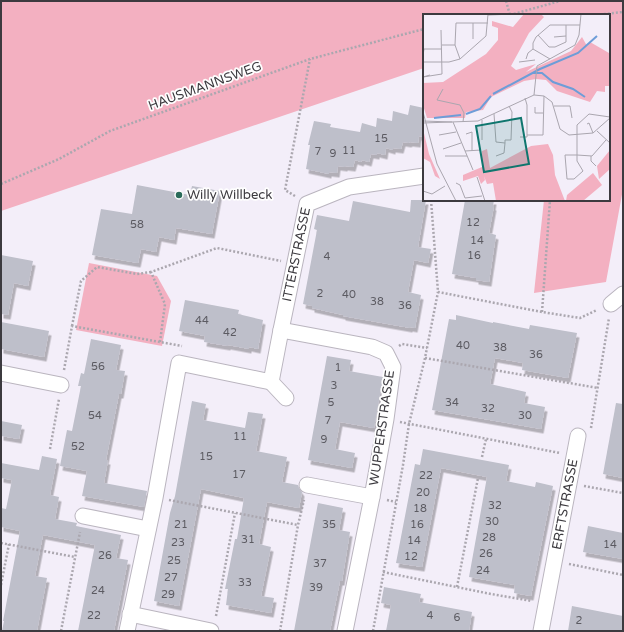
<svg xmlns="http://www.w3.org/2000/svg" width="624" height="632" font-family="'Varela Round',sans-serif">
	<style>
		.green { fill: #f3b0c1 }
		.building { fill: #bebfca; filter: url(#shadow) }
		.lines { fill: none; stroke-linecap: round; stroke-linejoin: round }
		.minor-casing { stroke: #bab5bf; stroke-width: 17 }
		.path { stroke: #aba7af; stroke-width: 2.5; stroke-dasharray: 2 2; stroke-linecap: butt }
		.minor { stroke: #fff; stroke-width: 15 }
		.poi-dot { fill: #2a6b5a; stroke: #fefefe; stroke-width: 1.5 }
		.labels { text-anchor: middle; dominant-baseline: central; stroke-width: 3.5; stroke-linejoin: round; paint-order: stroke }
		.number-label { font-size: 11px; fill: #5c5b62 }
		.street-label { font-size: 13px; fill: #3c3a3f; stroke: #fefefe }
		.poi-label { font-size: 13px; fill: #3c3a3f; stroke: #fefefe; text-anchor: start }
		.inset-river { fill: none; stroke: #6d9dd8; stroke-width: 2 }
		.inset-road { fill: none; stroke: #aaa6af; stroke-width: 1 }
		.view { fill: #0f766e; fill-opacity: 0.15; stroke: #0f766e; stroke-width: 2 }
		.inset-edge { fill: none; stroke: #3c3a3f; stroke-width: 2 }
	</style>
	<defs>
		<filter id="shadow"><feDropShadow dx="2.5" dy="4.5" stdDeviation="0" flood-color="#0004"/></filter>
	</defs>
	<rect width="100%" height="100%" fill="#f3eef9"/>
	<g class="green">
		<path d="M 1,1 L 623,1 L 623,189 L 606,282 L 534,293 L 544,200 L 609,200 L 609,15 L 424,15 L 424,68 L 1,211 Z"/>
		<path d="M 89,263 L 157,276 L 171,301 L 162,346 L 76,330 Z"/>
	</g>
	<g class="building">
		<path d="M 410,105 L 424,108 L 424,137 L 419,136 L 418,143 L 410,142 L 409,143 L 403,142 L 401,149 L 393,148 L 393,150 L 386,148 L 385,155 L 377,153 L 377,155 L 371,154 L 369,162 L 362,160 L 361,162 L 355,160 L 353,167 L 345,166 L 345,167 L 338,166 L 337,173 L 329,172 L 329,174 L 306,169 L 310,145 L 308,145 L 314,121 L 331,124 L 330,127 L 360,132 L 362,123 L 376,127 L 377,118 L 392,121 L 393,111 L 408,115 Z"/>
		<path d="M 137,185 L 190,195 L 192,186 L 220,191 L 212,234 L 176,228 L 174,240 L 159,237 L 156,252 L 141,249 L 138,263 L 92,255 L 101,209 L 132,214 Z"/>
		<path d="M 411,200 L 426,200 L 418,247 L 431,249 L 428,263 L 414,260 L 408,292 L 421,295 L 415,328 L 410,327 L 410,328 L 343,316 L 343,315 L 312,308 L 312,306 L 303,304 L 317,230 L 314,229 L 317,215 L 349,221 L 353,201 L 410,212 Z"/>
		<path d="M 465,200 L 494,200 L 493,206 L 494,206 L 489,233 L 496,235 L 489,282 L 476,280 L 476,278 L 452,274 Z"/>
		<path d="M 1,255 L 33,261 L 28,286 L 14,283 L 8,315 L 1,314 Z"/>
		<path d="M 185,300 L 239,310 L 238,314 L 263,320 L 258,349 L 249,347 L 249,349 L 228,345 L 228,346 L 204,342 L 205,336 L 179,331 Z"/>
		<path d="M 456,315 L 493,323 L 493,322 L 529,329 L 530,325 L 577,333 L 568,378 L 522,370 L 523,363 L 495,358 L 490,384 L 526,392 L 524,403 L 545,407 L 541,429 L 432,410 L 449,319 L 456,320 Z"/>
		<path d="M 1,322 L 49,331 L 44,357 L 1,349 Z"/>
		<path d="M 91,339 L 121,345 L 116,370 L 125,371 L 121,394 L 119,394 L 106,460 L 108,460 L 104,483 L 147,491 L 144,507 L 82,496 L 87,471 L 60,466 L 67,430 L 72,431 L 81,386 L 78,386 L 81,373 L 84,374 Z"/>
		<path d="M 327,356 L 351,360 L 349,371 L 383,377 L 374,428 L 340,422 L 335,449 L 355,453 L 352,468 L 308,460 Z"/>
		<path d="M 192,401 L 206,404 L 203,420 L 245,428 L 248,412 L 263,414 L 256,451 L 287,457 L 282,482 L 298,485 L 299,488 L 302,492 L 299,508 L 267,502 L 259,544 L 271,547 L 261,596 L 274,598 L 271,613 L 226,605 L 228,589 L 225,589 L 235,539 L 237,539 L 244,498 L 201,489 L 179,606 L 154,601 L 170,513 L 175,496 Z"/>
		<path d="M 616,403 L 623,404 L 623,478 L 603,474 Z"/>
		<path d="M 1,421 L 22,425 L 19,439 L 1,436 Z"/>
		<path d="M 423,449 L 509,465 L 506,481 L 535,487 L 536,482 L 553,486 L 531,596 L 514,593 L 515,585 L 469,577 L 487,477 L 441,468 L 422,567 L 396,563 L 415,464 L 420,465 Z"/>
		<path d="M 42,456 L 57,459 L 50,495 L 59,497 L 55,519 L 77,523 L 76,526 L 121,535 L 116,558 L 128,560 L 114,631 L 78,631 L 95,545 L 43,535 L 35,576 L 47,578 L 37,631 L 2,631 L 4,621 L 3,621 L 20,531 L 1,527 L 1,508 L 6,509 L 12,480 L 1,478 L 1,463 L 39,470 Z"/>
		<path d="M 318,503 L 343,508 L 339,530 L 350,532 L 342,581 L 340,581 L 330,631 L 294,631 Z"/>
		<path d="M 588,526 L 623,533 L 623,559 L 583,552 Z"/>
		<path d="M 384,587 L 421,594 L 419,602 L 472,612 L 469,631 L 386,631 L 391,605 L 381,603 Z"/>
		<path d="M 572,606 L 623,616 L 623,631 L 568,631 Z"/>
	</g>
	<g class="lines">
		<defs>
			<g id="minor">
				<path d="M 611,304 L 623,294"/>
				<path id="s1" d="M 281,330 L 307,204 L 349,187 L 424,176"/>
				<path d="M 1,373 L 61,385"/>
				<path d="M 271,382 L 286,398"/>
				<path d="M 307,485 L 372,497"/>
				<path d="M 83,516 L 148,529"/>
				<path d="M 130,614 L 211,631"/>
				<path d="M 127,631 L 155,498 L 179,363 L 271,382 L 281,330 L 372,347 L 386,353 L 393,367 L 386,419 L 372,497 L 345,631"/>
				<path id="s2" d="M 541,631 L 578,436"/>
			</g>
		</defs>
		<use href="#minor" class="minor-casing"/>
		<g class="path">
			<path d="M 506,1 L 510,15"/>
			<path d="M 510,15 L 560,1"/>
			<path d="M 596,15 L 623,12"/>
			<path d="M 1,184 L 59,159 L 110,131 L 310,59 L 424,29"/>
			<path d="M 295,196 L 285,190 L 310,59"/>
			<path d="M 431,200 L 438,292 L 542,312 L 580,318 L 597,310"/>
			<path d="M 542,312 L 550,200"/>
			<path d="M 72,326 L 81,281 L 97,267 L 137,274 L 151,272"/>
			<path d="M 160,342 L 165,304 L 151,272 L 217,248 L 281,261"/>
			<path d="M 399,346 L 402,344 L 427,348"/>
			<path d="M 425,358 L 598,388"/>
			<path d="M 64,370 L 72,326 L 182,346"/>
			<path d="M 400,422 L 560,453"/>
			<path d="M 591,428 L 609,318"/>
			<path d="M 50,449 L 59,399"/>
			<path d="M 482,457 L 486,439"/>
			<path d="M 584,486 L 623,493"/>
			<path d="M 169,500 L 298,525"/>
			<path d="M 387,500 L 396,502"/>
			<path d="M 1,543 L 75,557"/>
			<path d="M 569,564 L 623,575"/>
			<path d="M 383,572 L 491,594 L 532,601"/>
			<path d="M 1,585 L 9,544"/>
			<path d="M 457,587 L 478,478"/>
			<path d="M 216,616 L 235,513"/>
			<path d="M 61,631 L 80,532"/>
			<path d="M 280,631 L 298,525 L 304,500"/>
			<path d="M 373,631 L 403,465 L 409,424 L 425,358 L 438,292"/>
		</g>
		<use href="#minor" class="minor"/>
	</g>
	<circle class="poi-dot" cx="179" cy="195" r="4"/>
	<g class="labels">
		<g class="number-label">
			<text x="381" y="138">15</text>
			<text x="349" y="150">11</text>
			<text x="318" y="151">7</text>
			<text x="333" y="153">9</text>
			<text x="473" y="222">12</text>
			<text x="137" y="224">58</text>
			<text x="477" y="240">14</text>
			<text x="474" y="255">16</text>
			<text x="327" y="256">4</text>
			<text x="320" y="293">2</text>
			<text x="349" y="294">40</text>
			<text x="377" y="301">38</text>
			<text x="405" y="305">36</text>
			<text x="202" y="320">44</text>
			<text x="230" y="332">42</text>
			<text x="463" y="345">40</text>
			<text x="500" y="347">38</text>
			<text x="536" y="354">36</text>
			<text x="98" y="366">56</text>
			<text x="338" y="367">1</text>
			<text x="334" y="385">3</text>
			<text x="331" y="402">5</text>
			<text x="452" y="402">34</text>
			<text x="488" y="408">32</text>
			<text x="95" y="415">54</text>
			<text x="525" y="415">30</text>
			<text x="328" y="420">7</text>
			<text x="240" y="436">11</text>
			<text x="324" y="439">9</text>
			<text x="78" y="446">52</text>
			<text x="206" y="456">15</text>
			<text x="239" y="474">17</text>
			<text x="426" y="475">22</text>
			<text x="423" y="492">20</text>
			<text x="495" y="505">32</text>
			<text x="420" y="508">18</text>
			<text x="492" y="521">30</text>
			<text x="181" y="524">21</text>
			<text x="329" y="524">35</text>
			<text x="417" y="524">16</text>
			<text x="489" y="537">28</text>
			<text x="248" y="539">31</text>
			<text x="414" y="540">14</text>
			<text x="178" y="542">23</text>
			<text x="610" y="544">14</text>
			<text x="486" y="553">26</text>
			<text x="105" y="555">26</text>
			<text x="411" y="556">12</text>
			<text x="174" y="560">25</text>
			<text x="320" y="563">37</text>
			<text x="483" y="570">24</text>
			<text x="171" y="577">27</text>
			<text x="245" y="582">33</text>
			<text x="316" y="587">39</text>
			<text x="98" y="590">24</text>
			<text x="168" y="594">29</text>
			<text x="94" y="615">22</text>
			<text x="430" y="615">4</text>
			<text x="457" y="617">6</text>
			<text x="579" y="620">2</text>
		</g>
		<g class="street-label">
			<text transform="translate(205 86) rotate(-20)">HAUSMANNSWEG</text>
			<text stroke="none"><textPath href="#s1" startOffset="77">ITTERSTRASSE</textPath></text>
			<text transform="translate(382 428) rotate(-82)">WUPPERSTRASSE</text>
			<text stroke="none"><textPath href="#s2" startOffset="129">ERFTSTRASSE</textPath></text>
		</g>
		<g class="poi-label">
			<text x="187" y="195">Willy Willbeck</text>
		</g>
	</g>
	<g transform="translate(423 14)">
		<rect width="187" height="187" fill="#f3eef9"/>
		<path d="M 101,0 L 118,0 L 121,3 L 106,19 L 88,52 L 93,56 L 113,50 L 103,58 L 148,37 L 159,23 L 164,32 L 167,28 L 186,39 L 187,29 L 187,72 L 182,72 L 182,78 L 174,77 L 167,88 L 134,77 L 123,66 L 113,65 L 101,67 L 68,83 L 60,96 L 43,98 L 42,104 L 4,104 L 0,91 L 0,69 L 20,68 L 63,40 L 75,26 L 75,14 L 69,12 L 69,7 L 90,13 ZM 0,115 L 6,140 L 17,165 L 12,162 L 7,148 L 0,144 ZM 125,130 L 130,141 L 132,161 L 142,187 L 73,187 L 70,169 L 64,170 L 61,162 L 62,166 L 58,170 L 55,162 L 40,167 L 40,161 L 59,153 L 59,137 L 64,135 L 67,154 L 108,132 ZM 187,136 L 187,155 L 176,165 L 174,152 ZM 170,159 L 179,171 L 160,187 L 143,187 L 144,181 Z" fill="#f3b0c1"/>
		<path class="inset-river" d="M 110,59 L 119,59 L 130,68 L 150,75 L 162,83M 70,80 L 117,55 L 155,39 L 174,22M 43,100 L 57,95 L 68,82M 11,104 L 38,101"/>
		<path class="inset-road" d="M 65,1 L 92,0M 50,9 L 50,25M 115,21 L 126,33 L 132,33 L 143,28 L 143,11M 131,23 L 143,22M 19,31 L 32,31M 0,41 L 1,35 L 19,35M 37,45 L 32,31 L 33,9 L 65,9M 103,45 L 105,39 L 110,35M 127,45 L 110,35 L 110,29 L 113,23 L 127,11 L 157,11M 0,48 L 26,48 L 37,45 L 63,22 L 65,0M 96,48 L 112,46M 7,61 L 0,63 L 19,60 L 18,16M 20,75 L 14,86 L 37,91 L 41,99 L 40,108M 111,81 L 114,52 L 152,31 L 156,21 L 158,0M 131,92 L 147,92 L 149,104M 112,93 L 112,99 L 120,99M 0,98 L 14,150 L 33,187M 71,100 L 73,128 L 82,129 L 82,126 L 88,126 L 89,98 L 86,92M 0,107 L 29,108M 30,108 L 50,156M 0,109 L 55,107 L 111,81 L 121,82 L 129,88 L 137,115 L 146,121 L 170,119 L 187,104M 164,110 L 166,109 L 170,119M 174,117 L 187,129M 43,120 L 49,118 L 49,137M 16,121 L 33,118M 104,121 L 120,121 L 121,82M 97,123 L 104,123 L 104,91 L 102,84M 59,126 L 59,106M 183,126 L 169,142 L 154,141 L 142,141 L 144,165 L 151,165 L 160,157 L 154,147 L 154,111 L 166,100 L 187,103M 20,135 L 38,129M 42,137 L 58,136M 22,142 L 44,142M 73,142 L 81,139 L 82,129M 168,142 L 168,147 L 173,152M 54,163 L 62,187M 33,169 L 37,171 L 42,184 L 59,182M 0,177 L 9,180 L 22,172"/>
		<path class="view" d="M 98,104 L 106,150 L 61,158 L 53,112 Z"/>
		<rect width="187" height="187" class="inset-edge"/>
	</g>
	<rect width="624" height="632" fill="none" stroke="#3c3a3f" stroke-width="4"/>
</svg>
